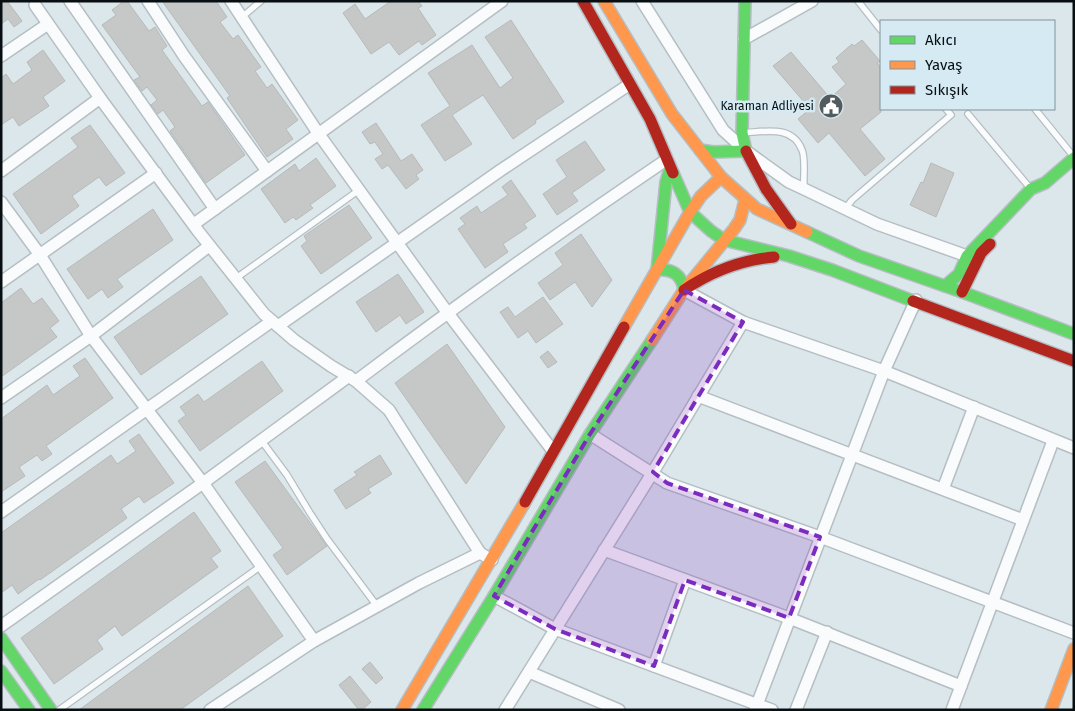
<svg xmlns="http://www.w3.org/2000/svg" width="1075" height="711" font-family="'Fira Sans',sans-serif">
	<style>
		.building { fill: #c5c8c7; stroke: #b7bab9 }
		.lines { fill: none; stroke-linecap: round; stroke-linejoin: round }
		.lane-casing { stroke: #b5bec2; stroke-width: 8 }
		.street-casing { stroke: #b5bec2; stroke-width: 14 }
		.fast-casing { stroke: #b5bec2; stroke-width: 14 }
		.slow-casing { stroke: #b5bec2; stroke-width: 14 }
		.jam-casing { stroke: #b5bec2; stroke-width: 14 }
		.lane { stroke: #fafbfc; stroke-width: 5.5 }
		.street { stroke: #fafbfc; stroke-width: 11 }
		.fast { stroke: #63d668; stroke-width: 11 }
		.slow { stroke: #ff974d; stroke-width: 11 }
		.jam { stroke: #b3261e; stroke-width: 11 }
		.marked { fill: #7b2cbf; fill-opacity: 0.2; stroke: #7b2cbf; stroke-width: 4; stroke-dasharray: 10 6; stroke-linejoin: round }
		.labels { text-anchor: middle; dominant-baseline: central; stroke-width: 5; stroke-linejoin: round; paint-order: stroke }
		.poi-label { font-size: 12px; fill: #080f12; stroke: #d5eaf3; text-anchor: end }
	</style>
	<rect width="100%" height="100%" fill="#dce7ec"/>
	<g class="building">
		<path d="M 1,1 L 7,1 L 22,21 L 14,27 L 8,19 L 1,24 Z"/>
		<path d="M 124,1 L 127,1 L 149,31 L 155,27 L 167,46 L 162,50 L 202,106 L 208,102 L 245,155 L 206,183 L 170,131 L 175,127 L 163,110 L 158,114 L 151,105 L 157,100 L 147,87 L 142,91 L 134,80 L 140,77 L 102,25 L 116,15 L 112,10 Z"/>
		<path d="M 162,1 L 216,1 L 227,17 L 220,22 L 233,39 L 238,35 L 261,67 L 255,71 L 267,88 L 272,84 L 298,120 L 286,129 L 293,139 L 267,157 L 227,98 L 230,96 Z"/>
		<path d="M 391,1 L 418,1 L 422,6 L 418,8 L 436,35 L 422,45 L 419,41 L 399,55 L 389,42 L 371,54 L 343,13 L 355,4 L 365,19 Z"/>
		<path d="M 511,20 L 564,102 L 535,121 L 536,123 L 513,139 L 483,95 L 452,115 L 472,144 L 445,161 L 421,125 L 450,106 L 428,73 L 472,45 L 500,88 L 513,78 L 485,37 Z"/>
		<path d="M 862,40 L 880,61 L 877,63 L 881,68 L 881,112 L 860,129 L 885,159 L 865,176 L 829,133 L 818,143 L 798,119 L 810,109 L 773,66 L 791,52 L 830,98 L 846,84 L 832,67 L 839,62 L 836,58 L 852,44 L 854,46 Z"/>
		<path d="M 43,50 L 65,81 L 43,97 L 49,106 L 19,126 L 13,117 L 1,125 L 1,78 L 6,74 L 13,84 L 32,70 L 27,62 Z"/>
		<path d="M 376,123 L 401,161 L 412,154 L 423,170 L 416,175 L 419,179 L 406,189 L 388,165 L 382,169 L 375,159 L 383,154 L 375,142 L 370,144 L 362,132 Z"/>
		<path d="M 90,125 L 125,173 L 106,186 L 99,177 L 72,196 L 79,206 L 41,234 L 13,194 L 78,147 L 71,138 Z"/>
		<path d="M 585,141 L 605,170 L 572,193 L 578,201 L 557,215 L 543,194 L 567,177 L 556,160 Z"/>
		<path d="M 316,158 L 336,186 L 310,205 L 313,208 L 296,220 L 293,217 L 285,223 L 261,189 L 295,164 L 299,171 Z"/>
		<path d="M 931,163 L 954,173 L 936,217 L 910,205 L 921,182 L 923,183 Z"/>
		<path d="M 511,180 L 536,216 L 524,224 L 527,228 L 503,244 L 508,252 L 485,268 L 458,229 L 465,224 L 460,218 L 477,206 L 481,213 L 508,195 L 502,187 Z"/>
		<path d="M 349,205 L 372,238 L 321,274 L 301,246 L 307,241 L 304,236 Z"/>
		<path d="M 153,209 L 173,240 L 117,279 L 123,287 L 108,298 L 102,289 L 88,299 L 67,269 Z"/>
		<path d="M 581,234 L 612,280 L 592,307 L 575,282 L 550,300 L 538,283 L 563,265 L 555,253 Z"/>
		<path d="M 398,274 L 424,312 L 406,324 L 400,315 L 376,332 L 356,302 Z"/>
		<path d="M 201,276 L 228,314 L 141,375 L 114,337 Z"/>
		<path d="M 21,288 L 33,304 L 42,298 L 59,321 L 50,328 L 57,337 L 1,377 L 1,303 Z"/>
		<path d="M 543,297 L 563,324 L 536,343 L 528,331 L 518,338 L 500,312 L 508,307 L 515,317 Z"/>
		<path d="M 447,344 L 505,427 L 466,484 L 395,383 Z"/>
		<path d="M 548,351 L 557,362 L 548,368 L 540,357 Z"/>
		<path d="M 85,358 L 113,398 L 46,446 L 52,454 L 42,461 L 37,455 L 19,467 L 25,476 L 1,492 L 1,419 L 47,385 L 53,395 L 80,376 L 73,366 Z"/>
		<path d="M 262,361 L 283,391 L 200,451 L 178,421 L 186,415 L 180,407 L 198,394 L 204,402 Z"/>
		<path d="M 139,434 L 174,483 L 144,503 L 139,496 L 121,509 L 127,518 L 40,580 L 39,579 L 18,594 L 12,585 L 1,593 L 1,533 L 111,455 L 117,464 L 136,451 L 129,441 Z"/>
		<path d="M 380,455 L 392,474 L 368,489 L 371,493 L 346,509 L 334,490 L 357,475 L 354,472 Z"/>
		<path d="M 265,461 L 327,546 L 287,575 L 273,555 L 283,548 L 235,482 Z"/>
		<path d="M 194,512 L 221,551 L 211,558 L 218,567 L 122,636 L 115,626 L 97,640 L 103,649 L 54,684 L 21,638 Z"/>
		<path d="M 248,586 L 283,636 L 180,710 L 79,710 Z"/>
		<path d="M 370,662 L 383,678 L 376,684 L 362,669 Z"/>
		<path d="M 350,676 L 371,702 L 362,710 L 359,710 L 339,685 Z"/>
	</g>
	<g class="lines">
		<defs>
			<g id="lane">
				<path d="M 858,1 L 881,30"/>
				<path d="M 242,17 L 261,1"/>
				<path d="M 1035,109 L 1074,157"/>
				<path d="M 968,114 L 1030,188"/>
				<path d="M 742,133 C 764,132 792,124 802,150 C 806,159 803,179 804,189"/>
				<path d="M 845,209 L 852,200 L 951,115 L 946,109"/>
				<path d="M 235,279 L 359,190"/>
				<path d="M 261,440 L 287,475 L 310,513 L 327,539 L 377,606"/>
				<path d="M 59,710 L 261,566"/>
			</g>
			<g id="street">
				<path d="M 70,1 L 215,209"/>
				<path d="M 148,1 L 184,56 L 267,171"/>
				<path d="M 231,1 L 318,133 L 447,312 L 553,451"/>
				<path d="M 642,1 L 723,130 L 746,151 L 789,182 L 804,189 L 877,224 L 967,256"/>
				<path d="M 35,5 L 100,98 L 198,231 L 264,314 L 294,340 L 331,366 L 356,381 L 389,410 L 480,553 L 492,560"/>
				<path d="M 744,39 L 812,1"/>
				<path d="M 1,56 L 48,24"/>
				<path d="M 1,171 L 100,98"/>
				<path d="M 1,202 L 40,255 L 91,336 L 203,483 L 314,641"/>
				<path d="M 194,224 L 502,1"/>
				<path d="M 1,282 L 156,173"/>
				<path d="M 684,290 L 743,322 L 884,371 L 1074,448"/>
				<path d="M 278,326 L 501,170 L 630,84"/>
				<path d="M 356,381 C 458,304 561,231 666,160"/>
				<path d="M 698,396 L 1023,520"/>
				<path d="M 1,398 L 91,336 L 209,246"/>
				<path d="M 590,434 L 667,483 L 820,537 L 1074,633"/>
				<path d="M 943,489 L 974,407"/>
				<path d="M 1,512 L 272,321"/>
				<path d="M 604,550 L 789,618 L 961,686"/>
				<path d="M 494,596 L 555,629 L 772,710"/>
				<path d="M 1,626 L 203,483 L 349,376"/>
				<path d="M 654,666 L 685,580"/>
				<path d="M 529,672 L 619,710"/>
				<path d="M 210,710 L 314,641 L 419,583 L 480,553"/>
				<path d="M 505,710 L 653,472 L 743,322"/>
				<path d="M 755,710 L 884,371 L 916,300"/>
				<path d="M 796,710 L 827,632"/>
				<path d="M 952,710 L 1053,441"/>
			</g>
			<g id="fast">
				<path d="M 745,1 L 742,133 L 746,151"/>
				<path d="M 700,150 L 713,152 L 746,151"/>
				<path d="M 670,169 L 666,182 L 657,270 C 672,268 682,275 684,290"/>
				<path d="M 673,173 L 690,212 L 711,231 L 724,240 L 789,256 L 832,270 L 913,301"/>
				<path d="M 807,232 L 859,256 L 962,292 L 1074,334"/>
				<path d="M 945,286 L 959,274 L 967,256 L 1031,189 L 1045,183 L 1074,158"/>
				<path d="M 1,638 L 51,710"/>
				<path d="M 1,671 L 29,710"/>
				<path d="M 423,710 L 494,596 L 590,434 L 652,340"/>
			</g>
			<g id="slow">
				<path d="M 604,1 L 672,114 L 721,177 L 757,209 L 807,232"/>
				<path d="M 624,327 L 690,212 L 701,196 L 721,177"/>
				<path d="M 652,340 L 684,290 L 734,229 L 740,220 L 745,200"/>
				<path d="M 402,710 L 525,502"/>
				<path d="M 1051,710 L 1074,649"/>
			</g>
			<g id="jam">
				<path d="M 583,1 L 650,119 L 673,173"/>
				<path d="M 746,151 L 766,189 L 791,224"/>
				<path d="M 684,290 C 712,271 740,260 774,257"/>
				<path d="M 962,292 L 981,253 L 990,244"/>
				<path d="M 913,301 L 1074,361"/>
				<path d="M 525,502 L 624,327"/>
			</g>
		</defs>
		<use href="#lane" class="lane-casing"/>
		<use href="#street" class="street-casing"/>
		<use href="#fast" class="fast-casing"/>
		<use href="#slow" class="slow-casing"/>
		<use href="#jam" class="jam-casing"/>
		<use href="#lane" class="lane"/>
		<use href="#street" class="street"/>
		<use href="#fast" class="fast"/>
		<use href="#slow" class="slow"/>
		<use href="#jam" class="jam"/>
	</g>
	<path class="marked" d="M 684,290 L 743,322 L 653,472 L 667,483 L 820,537 L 789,618 L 685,580 L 654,666 L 555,629 L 494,596 L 590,434 Z"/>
	<defs>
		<symbol id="civic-disc" viewBox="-11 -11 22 22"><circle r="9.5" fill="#525b5e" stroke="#d5eaf3"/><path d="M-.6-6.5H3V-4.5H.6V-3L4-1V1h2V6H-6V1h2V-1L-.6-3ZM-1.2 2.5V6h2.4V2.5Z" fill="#fff"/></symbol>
	</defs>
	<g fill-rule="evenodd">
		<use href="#civic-disc" x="817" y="92" width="28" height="28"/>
	</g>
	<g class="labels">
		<g class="poi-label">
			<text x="814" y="106">Karaman Adliyesi</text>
		</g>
	</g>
	<rect width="1075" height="711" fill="none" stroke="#080f12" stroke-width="5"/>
	<rect x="880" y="20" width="175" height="90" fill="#d5eaf3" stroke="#839299"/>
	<rect x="890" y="36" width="25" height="8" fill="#63d668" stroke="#839299"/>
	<text x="925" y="45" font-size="15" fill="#080f12">Akıcı</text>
	<rect x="890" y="61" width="25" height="8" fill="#ff974d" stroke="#839299"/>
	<text x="925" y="70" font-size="15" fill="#080f12">Yavaş</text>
	<rect x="890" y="86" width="25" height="8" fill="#b3261e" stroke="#839299"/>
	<text x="925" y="95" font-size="15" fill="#080f12">Sıkışık</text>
</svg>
